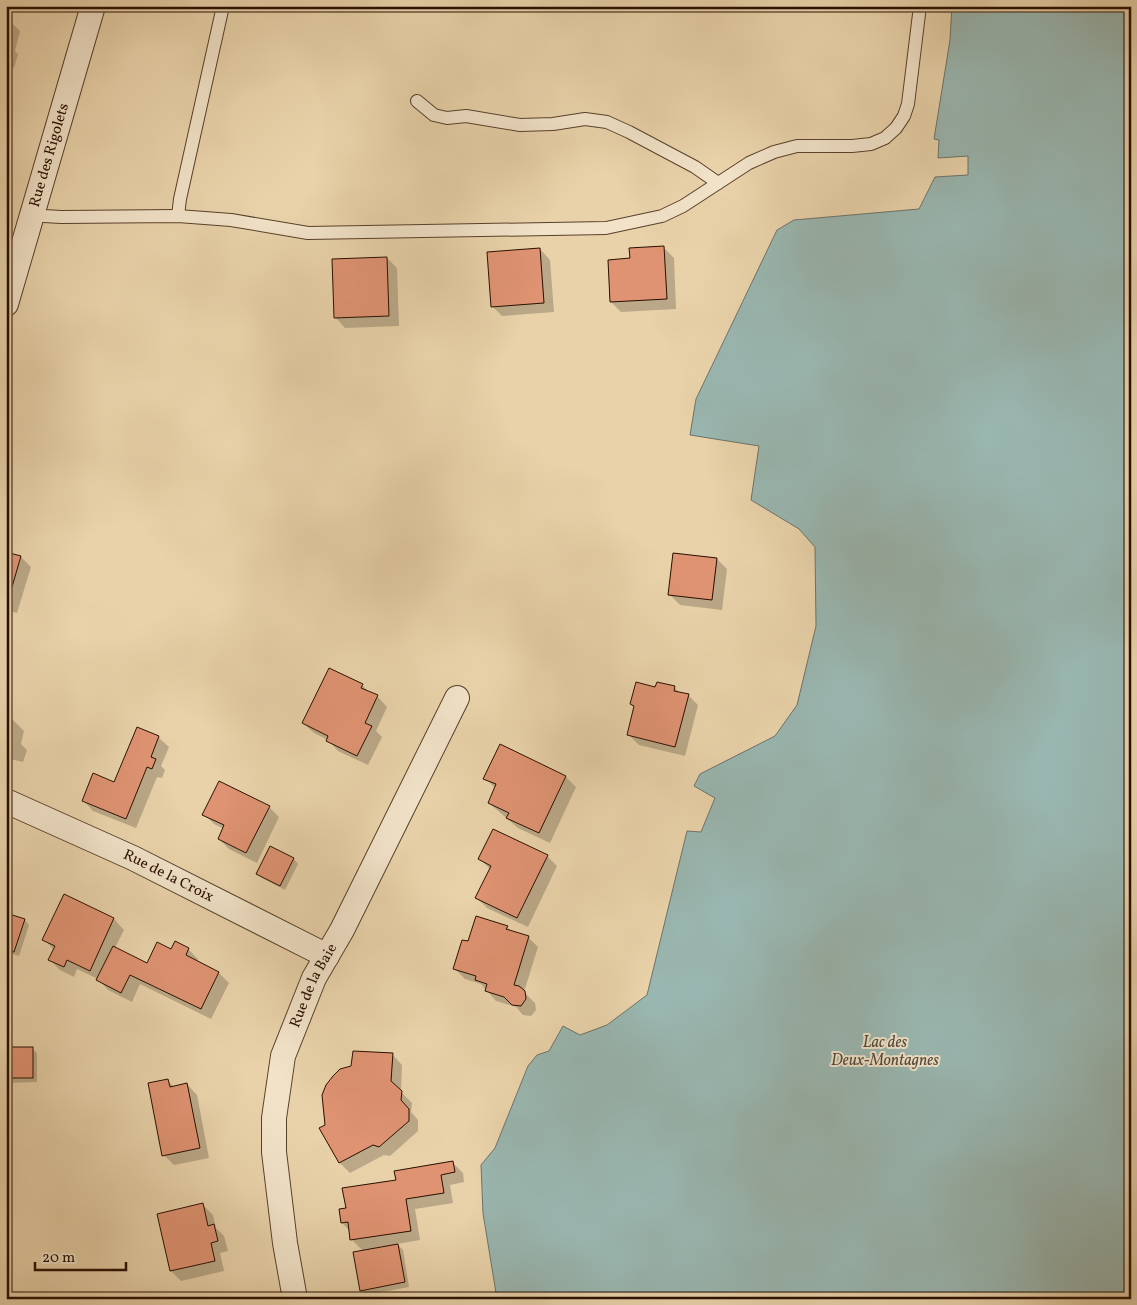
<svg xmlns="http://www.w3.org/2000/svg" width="1137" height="1305" font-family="Vollkorn,serif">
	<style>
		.water { fill: #99b6b0; stroke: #6c736a }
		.shadow { fill: #0003 }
		.building { fill: #df9372; stroke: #280f00 }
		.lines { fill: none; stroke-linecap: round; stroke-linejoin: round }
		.service-casing { stroke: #58402a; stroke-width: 14 }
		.minor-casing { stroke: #58402a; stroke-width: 26 }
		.service { stroke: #f1e2c8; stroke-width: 12 }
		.minor { stroke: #f1e2c8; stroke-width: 24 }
		.labels { text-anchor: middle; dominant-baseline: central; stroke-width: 4; stroke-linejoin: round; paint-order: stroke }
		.street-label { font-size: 15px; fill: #280f00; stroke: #f1e2c8 }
		.water-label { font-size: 16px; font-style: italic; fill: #50493e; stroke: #f1e2c8 }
	</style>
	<rect width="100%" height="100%" fill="#e9d2aa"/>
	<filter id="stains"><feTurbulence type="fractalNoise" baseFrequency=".004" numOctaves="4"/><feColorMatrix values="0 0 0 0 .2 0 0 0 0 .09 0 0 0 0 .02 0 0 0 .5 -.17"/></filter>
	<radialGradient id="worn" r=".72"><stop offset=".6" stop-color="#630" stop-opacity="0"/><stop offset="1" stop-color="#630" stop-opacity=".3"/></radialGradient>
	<path class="water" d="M 952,6 L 1131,6 L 1131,1299 L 497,1299 L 483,1213 L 481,1165 L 495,1148 L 528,1066 L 537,1055 L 549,1051 L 563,1026 L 580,1035 L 607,1025 L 647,995 L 687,831 L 701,832 L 715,798 L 694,786 L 700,774 L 775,736 L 797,705 L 816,626 L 815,547 L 799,529 L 751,500 L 759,446 L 690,435 L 696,399 L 777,230 L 794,220 L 919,209 L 935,177 L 968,175 L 968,156 L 938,158 L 939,140 L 934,139 L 950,40 Z"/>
	<g class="shadow">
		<path d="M 6,20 L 10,21 L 20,31 L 15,51 L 18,54 L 14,68 L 6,66 Z"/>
		<path d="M 664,248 L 674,258 L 676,309 L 621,312 L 611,302 L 631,260 Z"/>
		<path d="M 540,249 L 550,260 L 554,312 L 502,316 L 492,306 Z"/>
		<path d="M 387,258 L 397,268 L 399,326 L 345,328 L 335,317 Z"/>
		<path d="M 6,553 L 21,557 L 31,567 L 17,613 L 6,610 Z"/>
		<path d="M 717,559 L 727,569 L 722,610 L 680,605 L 670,595 Z"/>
		<path d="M 362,685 L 370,693 L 377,696 L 387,707 L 376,731 L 382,737 L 368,765 L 338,751 L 328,740 L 314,733 L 303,723 Z"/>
		<path d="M 674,687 L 681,694 L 688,695 L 698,705 L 685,756 L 639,745 L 628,734 L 635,708 L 631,704 Z"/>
		<path d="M 6,713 L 24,731 L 21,744 L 27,750 L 23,762 L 6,758 Z"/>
		<path d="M 158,737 L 169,747 L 161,766 L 165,770 L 162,778 L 157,777 L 136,828 L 93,811 L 83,800 L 114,783 Z"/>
		<path d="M 500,746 L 566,777 L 576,787 L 550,843 L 518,828 L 489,803 L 496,789 L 485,778 Z"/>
		<path d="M 269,807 L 279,817 L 257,863 L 229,849 L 219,839 L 224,829 L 214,824 L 204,814 Z"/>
		<path d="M 271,847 L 294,859 L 298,864 L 285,890 L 262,878 L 258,874 Z"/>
		<path d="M 547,856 L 557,866 L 528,927 L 487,908 L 477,898 L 491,870 L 480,859 Z"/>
		<path d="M 6,872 L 10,876 L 6,885 Z"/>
		<path d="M 64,896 L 114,919 L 124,930 L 115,948 L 148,965 L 171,951 L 188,949 L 198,959 L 197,962 L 219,973 L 229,983 L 211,1019 L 140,984 L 132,1002 L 108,990 L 98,979 L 77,969 L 74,977 L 60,970 L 50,960 L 54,950 L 44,939 Z"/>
		<path d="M 6,914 L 25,920 L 29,925 L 19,956 L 6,952 Z"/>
		<path d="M 507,927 L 512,932 L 528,937 L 538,947 L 524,992 L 535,1003 L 536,1010 L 531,1016 L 523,1015 L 516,1007 L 496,1001 L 481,984 L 465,979 L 455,969 L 468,943 Z"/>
		<path d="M 6,1048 L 32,1048 L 37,1053 L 37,1082 L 6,1083 Z"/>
		<path d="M 392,1054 L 402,1065 L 401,1092 L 412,1103 L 411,1112 L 418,1120 L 418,1131 L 390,1156 L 384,1155 L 350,1173 L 340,1163 L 321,1128 L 326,1125 Z"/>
		<path d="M 168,1081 L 174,1087 L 187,1084 L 197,1095 L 209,1158 L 174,1165 L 164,1155 Z"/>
		<path d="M 453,1163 L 463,1173 L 464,1182 L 450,1185 L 453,1203 L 415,1209 L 420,1240 L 397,1244 L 403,1250 L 409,1287 L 366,1295 L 361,1290 L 364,1252 L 352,1240 L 350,1231 L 342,1223 L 347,1209 L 397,1181 Z"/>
		<path d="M 203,1205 L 213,1215 L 216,1228 L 224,1236 L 228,1251 L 220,1253 L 224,1271 L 181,1281 L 171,1271 Z"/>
	</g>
	<g class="building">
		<path d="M 664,246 L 667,299 L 610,302 L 608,260 L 630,258 L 629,248 Z"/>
		<path d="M 540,248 L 544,303 L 491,307 L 487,252 Z"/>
		<path d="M 387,257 L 389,316 L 334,318 L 332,259 Z"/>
		<path d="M 6,552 L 21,556 L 7,604 L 6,604 Z"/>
		<path d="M 673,553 L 717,558 L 712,600 L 668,595 Z"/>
		<path d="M 329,668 L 363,684 L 361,688 L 378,695 L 365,723 L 372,726 L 357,756 L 326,741 L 328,736 L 302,723 Z"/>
		<path d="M 636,682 L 655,687 L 657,682 L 675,686 L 674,691 L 689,694 L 675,747 L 627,735 L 634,706 L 630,704 Z"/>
		<path d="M 137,727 L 159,736 L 151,757 L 156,759 L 152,769 L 147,767 L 126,819 L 82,801 L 93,773 L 114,782 Z"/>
		<path d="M 500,744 L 566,776 L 539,833 L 506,818 L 509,813 L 488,803 L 496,784 L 483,779 Z"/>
		<path d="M 219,781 L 270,806 L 246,853 L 218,839 L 224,825 L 202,815 Z"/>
		<path d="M 493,829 L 548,855 L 517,918 L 475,898 L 491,866 L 478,859 Z"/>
		<path d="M 270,846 L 294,858 L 280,886 L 256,874 Z"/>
		<path d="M 64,894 L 114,918 L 90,971 L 67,960 L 64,967 L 48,960 L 55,946 L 42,940 Z"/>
		<path d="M 6,913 L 25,919 L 14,952 L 6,950 Z"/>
		<path d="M 476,916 L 508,926 L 506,929 L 529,936 L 514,985 L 519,986 L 525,991 L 526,999 L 521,1006 L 512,1005 L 504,997 L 485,991 L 487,984 L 475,980 L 476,976 L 453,969 L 462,940 L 468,941 Z"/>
		<path d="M 175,941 L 189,948 L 186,955 L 219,972 L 201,1009 L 130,975 L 121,993 L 96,980 L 113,946 L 147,963 L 157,942 L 171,949 Z"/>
		<rect x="6" y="1047" width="27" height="31"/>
		<path d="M 353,1051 L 393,1053 L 391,1081 L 402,1091 L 401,1100 L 409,1109 L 409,1121 L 379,1147 L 373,1145 L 339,1163 L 319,1128 L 325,1125 L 322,1095 L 326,1085 L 333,1076 L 340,1069 L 351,1066 Z"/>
		<path d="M 168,1079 L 170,1087 L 187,1083 L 200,1148 L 162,1156 L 148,1083 Z"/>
		<path d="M 453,1161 L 455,1172 L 441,1175 L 444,1193 L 406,1199 L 411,1231 L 350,1240 L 348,1222 L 341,1223 L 339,1209 L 346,1208 L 342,1188 L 396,1180 L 394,1171 Z"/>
		<path d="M 203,1203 L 208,1226 L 214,1224 L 218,1241 L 211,1243 L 215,1261 L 170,1271 L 157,1214 Z"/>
		<path d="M 398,1244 L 405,1282 L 360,1291 L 353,1252 Z"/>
		<path d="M 195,1295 L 195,1299 L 156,1299 Z"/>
	</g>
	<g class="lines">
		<defs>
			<g id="service">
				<path d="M 417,101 L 434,115 L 447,118 L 466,116 L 520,125 L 553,124 L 585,119 L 607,122 L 629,132 L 695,167 L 718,183"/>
				<path d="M 33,214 L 44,216 L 61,217 L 178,216 L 231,220 L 308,233 L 606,228 L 662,216 L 683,206 L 749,163 L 774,152 L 797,146 L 852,146 L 871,144 L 885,138 L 896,128 L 904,116 L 908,104 L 920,6"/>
				<path d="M 178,216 L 180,199 L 223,6"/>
			</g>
			<g id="minor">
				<path id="s1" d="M 6,304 L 93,6"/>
				<path id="s2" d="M 6,801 L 133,858 L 327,956"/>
				<path id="s3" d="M 295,1299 L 285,1243 L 274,1152 L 274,1118 L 283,1056 L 314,978 L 342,930 L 457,698"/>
			</g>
		</defs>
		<use href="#service" class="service-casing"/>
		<use href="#minor" class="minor-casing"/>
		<use href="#service" class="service"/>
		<use href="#minor" class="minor"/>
	</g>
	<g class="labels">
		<g class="street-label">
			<text stroke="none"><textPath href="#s1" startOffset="155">Rue des Rigolets</textPath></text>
			<text stroke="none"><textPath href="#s2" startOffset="179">Rue de la Croix</textPath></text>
			<text stroke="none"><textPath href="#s3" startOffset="322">Rue de la Baie</textPath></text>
		</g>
		<g class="water-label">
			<text x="885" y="1043">Lac des<tspan x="885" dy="18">Deux-Montagnes</tspan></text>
		</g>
	</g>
	<rect width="1137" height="1305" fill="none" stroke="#e9d2aa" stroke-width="25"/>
	<rect x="8" y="8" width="1122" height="1290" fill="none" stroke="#280f00" stroke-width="2.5"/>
	<rect x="12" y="12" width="1112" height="1280" fill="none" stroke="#280f00"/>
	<path d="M35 1262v8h91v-8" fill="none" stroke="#280f00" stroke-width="2.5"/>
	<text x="42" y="1262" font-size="15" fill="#280f00" stroke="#f1e2c8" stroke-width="4" paint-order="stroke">20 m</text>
	<rect width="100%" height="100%" filter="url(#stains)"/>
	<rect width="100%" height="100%" fill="url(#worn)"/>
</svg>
